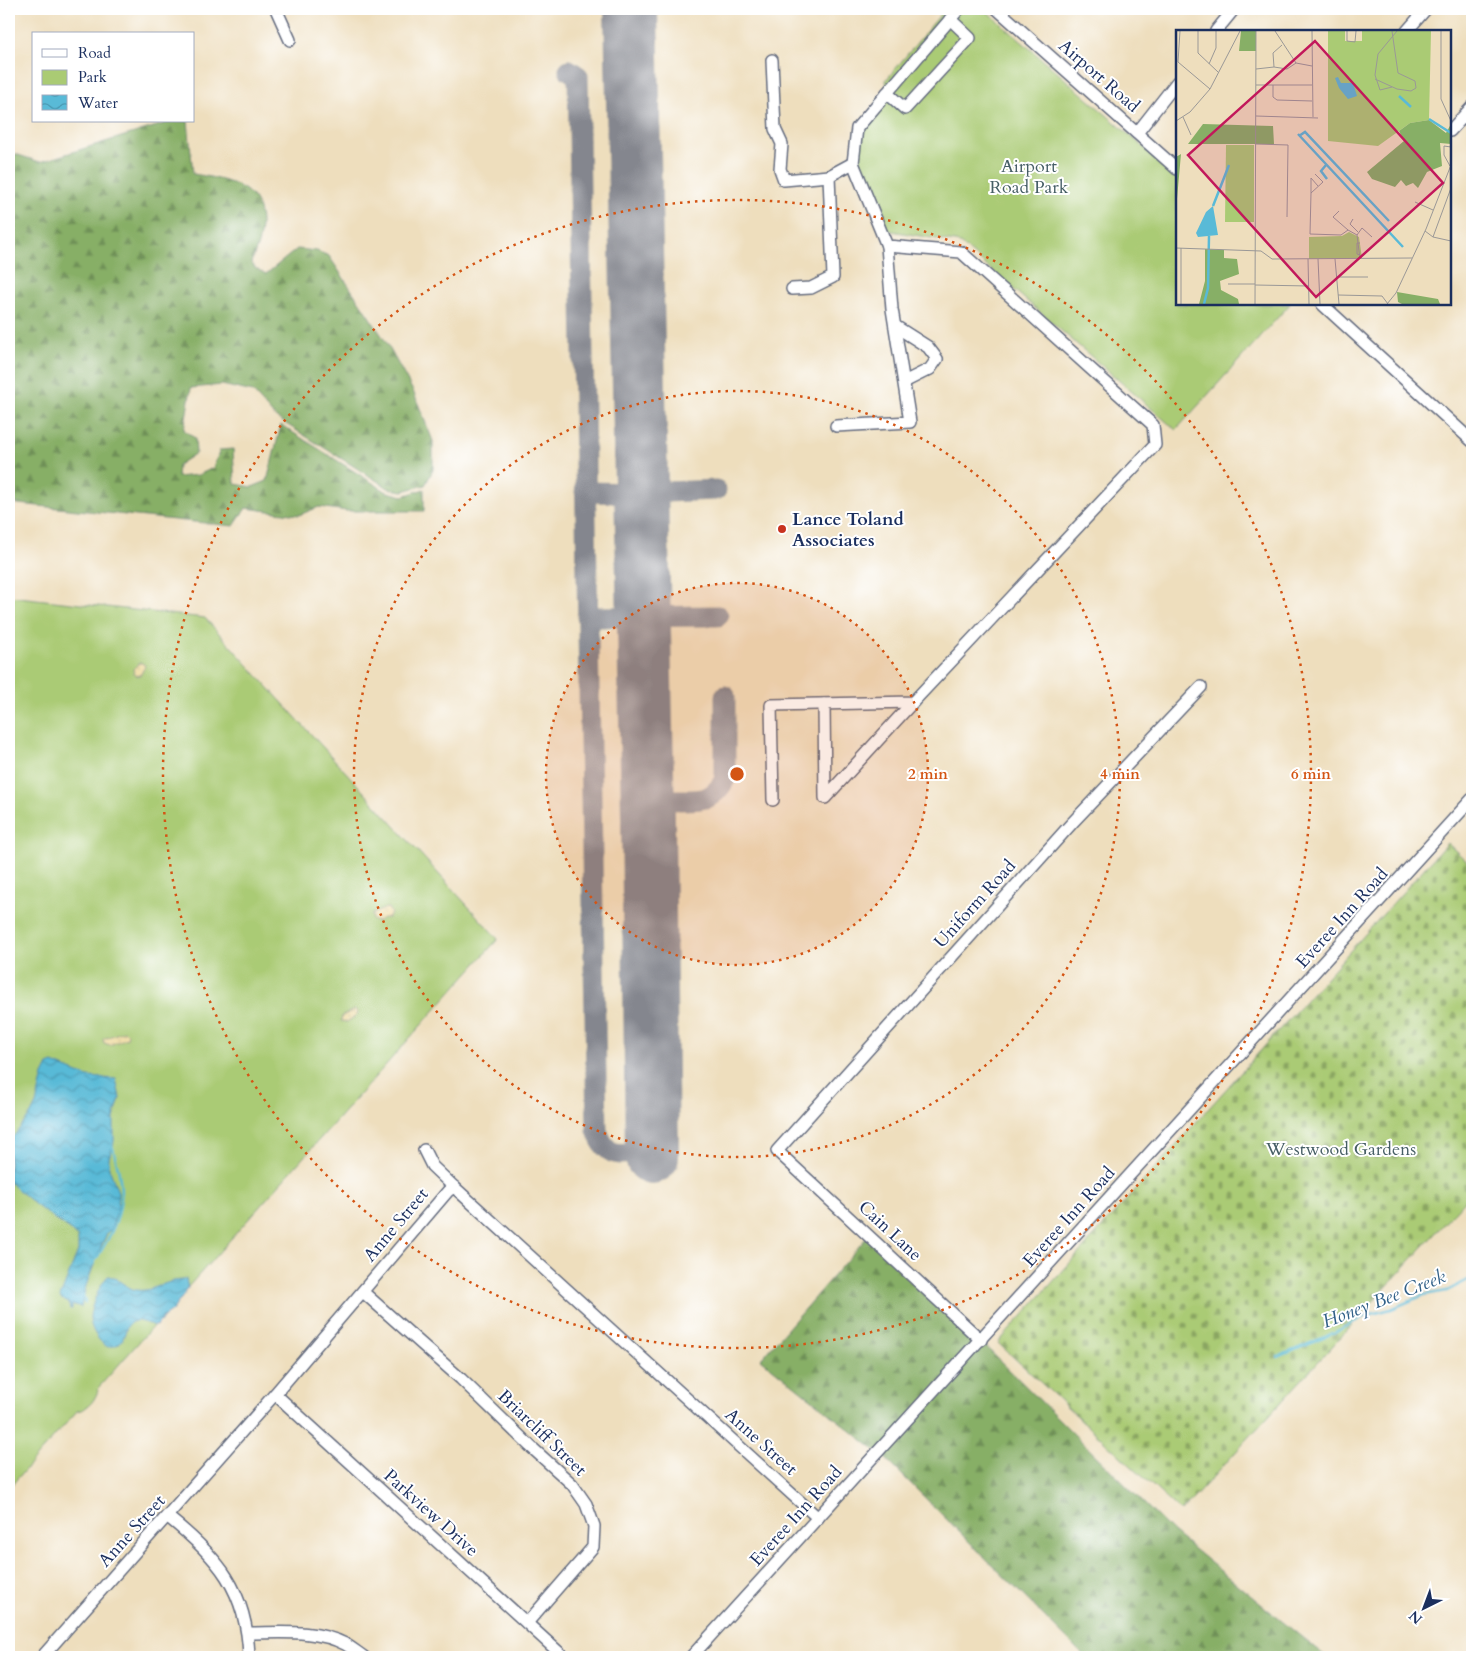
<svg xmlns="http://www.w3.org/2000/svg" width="1481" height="1666" font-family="Cardo,serif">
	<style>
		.green { fill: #aacb74; stroke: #627d69 }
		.forest { fill: url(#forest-firs); stroke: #516f62 }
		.sand { fill: url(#sand-dots); stroke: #84847e }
		.cemetery { fill: url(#cemetery-stones); stroke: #627d69 }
		.water { fill: url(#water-waves); stroke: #3a749a }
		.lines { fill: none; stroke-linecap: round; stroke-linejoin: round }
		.stream { stroke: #59bad7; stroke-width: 2.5 }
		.taxiway { stroke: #84868e; stroke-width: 21 }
		.runway { stroke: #84868e; stroke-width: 54 }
		.minor-casing { stroke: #656c7f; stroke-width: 14 }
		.minor { stroke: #fff; stroke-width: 11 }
		.ring { fill: none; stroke: #d45514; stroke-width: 2.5; stroke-dasharray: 2.5 5 }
		.poi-dot { fill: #c8321e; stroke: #fff; stroke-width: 2 }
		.labels { text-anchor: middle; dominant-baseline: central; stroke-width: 4; stroke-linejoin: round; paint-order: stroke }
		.street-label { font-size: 18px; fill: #1b2f5e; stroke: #fff }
		.park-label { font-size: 18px; fill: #465e65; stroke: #fff }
		.poi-label { font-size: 18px; font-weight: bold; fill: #1b2f5e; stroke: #fff; text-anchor: start }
		.water-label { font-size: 19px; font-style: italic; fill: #316088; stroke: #fff }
		.inset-river { fill: none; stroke: #59bad7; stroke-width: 2.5 }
		.inset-road { fill: none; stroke: #9a9897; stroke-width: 1 }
		.view { fill: #c2185b; fill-opacity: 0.15; stroke: #c2185b; stroke-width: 2.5 }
		.inset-edge { fill: none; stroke: #1b2f5e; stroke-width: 2.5 }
		.centre { fill: #d45514; stroke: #fff; stroke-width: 2.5 }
		.ring-label { font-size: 15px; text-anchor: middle; font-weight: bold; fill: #d45514; stroke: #fff; stroke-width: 4; stroke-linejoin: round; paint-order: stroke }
	</style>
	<defs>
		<pattern id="forest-firs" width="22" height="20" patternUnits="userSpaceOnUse" patternTransform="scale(1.25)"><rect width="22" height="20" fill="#87af66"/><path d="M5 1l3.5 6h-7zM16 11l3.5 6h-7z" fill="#6e8f57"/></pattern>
		<pattern id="sand-dots" width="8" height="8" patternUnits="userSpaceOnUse" patternTransform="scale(1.25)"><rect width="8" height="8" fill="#eeda9e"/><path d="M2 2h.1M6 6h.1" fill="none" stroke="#ccbb8a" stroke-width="1.8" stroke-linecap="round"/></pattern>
		<pattern id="cemetery-stones" width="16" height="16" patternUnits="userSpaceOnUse" patternTransform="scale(1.25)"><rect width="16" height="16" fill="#aacb74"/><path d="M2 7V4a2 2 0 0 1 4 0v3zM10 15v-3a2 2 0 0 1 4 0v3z" fill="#8aa562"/></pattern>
		<pattern id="water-waves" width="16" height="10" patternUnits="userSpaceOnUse" patternTransform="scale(1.25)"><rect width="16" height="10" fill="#59bad7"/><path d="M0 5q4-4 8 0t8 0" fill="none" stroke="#4998b2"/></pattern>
	</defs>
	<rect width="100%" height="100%" fill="#fff"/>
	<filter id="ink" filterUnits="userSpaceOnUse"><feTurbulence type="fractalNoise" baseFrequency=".02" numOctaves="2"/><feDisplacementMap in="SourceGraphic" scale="10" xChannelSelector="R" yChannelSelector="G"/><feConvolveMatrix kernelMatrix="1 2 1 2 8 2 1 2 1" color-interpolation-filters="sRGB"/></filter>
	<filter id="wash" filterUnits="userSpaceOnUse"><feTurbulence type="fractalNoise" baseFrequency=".0096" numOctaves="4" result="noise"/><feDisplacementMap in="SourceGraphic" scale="20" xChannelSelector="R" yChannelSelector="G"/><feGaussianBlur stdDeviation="1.12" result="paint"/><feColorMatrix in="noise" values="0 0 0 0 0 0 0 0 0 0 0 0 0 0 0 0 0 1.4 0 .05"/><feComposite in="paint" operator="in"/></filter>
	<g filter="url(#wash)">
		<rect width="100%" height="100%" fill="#eedebd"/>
		<g class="green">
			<path d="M 945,9 L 984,9 L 1177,176 L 1177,304 L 1290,304 L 1176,430 L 960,243 L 886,230 L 861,172 L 855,138 L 887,87 L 886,80 Z"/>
			<path d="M 9,596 L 205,618 L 498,939 L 99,1387 C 96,1399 89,1409 77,1411 L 9,1488 Z"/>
		</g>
		<g class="forest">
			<path d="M 173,121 L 188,121 L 193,174 C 207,176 233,181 244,189 C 269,205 262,240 251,262 L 255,268 L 266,274 L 297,249 L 317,251 L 329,256 L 386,342 L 413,391 L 433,441 L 433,470 L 425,485 L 403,491 L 390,489 L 275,417 L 253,392 L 222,385 L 191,388 L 184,430 L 195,438 L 196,453 L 178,465 L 177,477 L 198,475 L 213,468 L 220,450 L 233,449 L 235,484 L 252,487 L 267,481 L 281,425 L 387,492 L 403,496 L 424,489 L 424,511 L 346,511 L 319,507 L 299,515 L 246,508 L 234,526 L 9,503 L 9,152 L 40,162 Z"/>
			<path d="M 867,1237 L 981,1342 L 1174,1533 L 1326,1657 L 1085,1657 L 884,1457 L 761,1359 Z"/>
		</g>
		<g class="sand">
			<path d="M 139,663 L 143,663 L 145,666 L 141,674 L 138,676 L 134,674 L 133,669 Z"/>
			<path d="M 386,908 L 388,908 L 391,913 L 388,918 L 383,918 L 377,922 L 372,920 L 372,914 Z"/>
			<path d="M 354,1010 L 358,1011 L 357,1015 L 347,1022 L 341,1021 L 342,1016 Z"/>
			<path d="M 124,1031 L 128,1033 L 127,1038 L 110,1045 L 104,1043 L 103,1039 Z"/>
		</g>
		<path class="cemetery" d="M 1447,843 L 1472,866 L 1472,1193 L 1181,1512 L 998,1343 Z"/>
		<g class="water">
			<path d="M 53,1063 L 88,1077 L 116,1079 L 120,1098 L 114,1118 L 114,1142 L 109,1158 L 109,1168 L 118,1192 L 118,1209 L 111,1230 L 107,1233 L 98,1254 L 86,1286 L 81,1307 L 72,1304 L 72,1309 L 70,1309 L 69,1303 L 61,1299 L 60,1297 L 78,1251 L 78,1237 C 67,1227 57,1221 45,1212 C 32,1203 21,1192 9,1182 L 9,1144 L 13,1137 L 31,1114 L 36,1104 L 43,1075 L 48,1065 Z"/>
			<path d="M 108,1276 C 118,1277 125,1288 136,1290 C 149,1292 159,1285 170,1282 C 175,1280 180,1281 186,1279 L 188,1289 L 172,1311 L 163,1317 L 161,1321 L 156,1326 C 149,1325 142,1320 136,1321 C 119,1323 132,1345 108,1347 C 98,1342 90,1328 90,1317 C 91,1306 100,1284 108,1276 Z"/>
		</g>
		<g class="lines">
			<g class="stream">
				<path d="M 93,1264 C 123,1217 128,1199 112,1145"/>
				<path d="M 83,1295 L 85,1303"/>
				<path d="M 1278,1357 L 1325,1337 L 1368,1315 L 1391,1309 L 1424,1295 L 1447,1291 L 1472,1278"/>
			</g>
			<g class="taxiway">
				<path d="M 569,70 L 578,76 L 597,1130 C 607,1163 627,1156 652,1144"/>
				<path d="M 585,492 L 641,493 L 716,490"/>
				<path d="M 587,617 L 718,616"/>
				<path d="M 648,799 C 661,799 695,802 706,798 C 716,794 721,787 725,779 L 725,696"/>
			</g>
			<path class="runway" d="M 631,9 L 648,818 L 652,1157"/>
		</g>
	</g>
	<g filter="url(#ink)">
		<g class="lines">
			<defs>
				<g id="minor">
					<path d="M 276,9 L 290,40"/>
					<path d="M 997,9 L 1177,169"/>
					<path d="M 1216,31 L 1234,9"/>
					<path d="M 1407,31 L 1426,9"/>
					<path d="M 772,60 L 775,129 L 782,144 L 780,169 L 784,180 L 829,176 L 853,163"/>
					<path d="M 887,93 L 905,109 L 970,38 L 950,19"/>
					<path d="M 1450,131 L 1472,107"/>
					<path d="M 1137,133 L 1177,82"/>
					<path d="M 792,289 L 811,288 L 833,277 L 829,176"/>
					<path d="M 1322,304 L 1472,441"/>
					<path d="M 895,326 L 928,347 L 937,359 L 930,369 L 904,382"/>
					<path d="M 836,426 L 910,422 L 892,309 L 887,246"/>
					<path d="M 824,704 L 825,798 L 913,702"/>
					<path d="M 773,800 L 771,705 L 913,702 L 1155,445 L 1153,425 L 961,252 L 887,246 L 853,163 L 857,128 L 959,9"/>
					<path d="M 424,1150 L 432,1166 L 454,1187 L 818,1518"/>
					<path d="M 363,1292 L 461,1379 L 530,1446 L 572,1484 L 586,1504 L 594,1526 L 593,1547 L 527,1623"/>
					<path d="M 981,1340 L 777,1151 L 1072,823 L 1201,687"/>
					<path d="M 275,1394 L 564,1657"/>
					<path d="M 168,1517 C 218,1557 247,1590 249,1657"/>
					<path d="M 248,1633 C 280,1633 316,1629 345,1644 C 352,1648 358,1653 364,1657"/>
					<path d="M 42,1657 L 275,1394 L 448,1191 L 454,1187"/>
					<path d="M 691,1657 L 1472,799"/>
				</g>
			</defs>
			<use href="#minor" class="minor-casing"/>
			<use href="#minor" class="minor"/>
		</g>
	</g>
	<circle cx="737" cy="774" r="191" fill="#d45514" fill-opacity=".12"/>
	<g class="ring">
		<circle cx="737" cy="774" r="191"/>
		<circle cx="737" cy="774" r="383"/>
		<circle cx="737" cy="774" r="574"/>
	</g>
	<circle class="poi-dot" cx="782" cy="529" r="5"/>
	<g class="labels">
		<g class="street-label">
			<text transform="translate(1099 76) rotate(41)">Airport Road</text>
			<text transform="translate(975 904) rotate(-48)">Uniform Road</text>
			<text transform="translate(1342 918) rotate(-48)">Everee Inn Road</text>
			<text transform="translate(1069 1217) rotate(-48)">Everee Inn Road</text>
			<text transform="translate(396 1225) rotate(-50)">Anne Street</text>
			<text transform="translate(890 1231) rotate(43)">Cain Lane</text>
			<text transform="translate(542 1433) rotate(44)">Briarcliff Street</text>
			<text transform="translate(761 1442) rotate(42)">Anne Street</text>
			<text transform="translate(431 1513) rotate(42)">Parkview Drive</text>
			<text transform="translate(796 1516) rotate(-48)">Everee Inn Road</text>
			<text transform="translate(132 1531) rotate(-48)">Anne Street</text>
		</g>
		<g class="park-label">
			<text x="1029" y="166">Airport<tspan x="1029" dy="21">Road Park</tspan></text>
			<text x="1341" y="1149">Westwood Gardens</text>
		</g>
		<g class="poi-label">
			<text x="792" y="519">Lance Toland<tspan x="792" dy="21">Associates</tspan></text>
		</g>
		<g class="water-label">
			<text transform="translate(1384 1299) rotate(-21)">Honey Bee Creek</text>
		</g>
	</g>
	<g transform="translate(1176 30)">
		<rect width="275" height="275" fill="#eedebd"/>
		<path d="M 152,1 L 169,1 L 169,11 L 186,11 L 186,1 L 255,1 L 253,90 L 234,93 L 202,116 L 152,111 ZM 173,202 L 183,207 L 186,228 L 133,229 L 133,207 L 166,206 Z" fill="#aacb74"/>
		<path d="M 65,1 L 80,1 L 80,21 L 63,21 ZM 253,90 L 270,103 L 275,94 L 275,114 L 264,113 L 266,136 L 251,142 L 242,158 L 237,153 L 230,156 L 225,150 L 219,157 L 196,149 L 191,142 L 228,111 L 223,101 L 234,93 ZM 27,94 L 97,96 L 98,114 L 12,114 ZM 5,124 L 0,180 L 0,127 ZM 29,219 L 48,220 L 48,228 L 61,229 L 63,244 L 44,251 L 45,260 L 62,269 L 63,274 L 23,274 L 29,251 ZM 221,262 L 262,269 L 264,274 L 226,274 L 222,272 Z" fill="#87af66"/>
		<path d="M 50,115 L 78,115 L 78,192 L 49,192 Z" fill="#aacb74"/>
		<path d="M 162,47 L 165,53 L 177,53 L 181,66 L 172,69 L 163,58 L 159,48 ZM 37,176 L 42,205 L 22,207 L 20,203 L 30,182 Z" fill="#59bad7"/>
		<path class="inset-river" d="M 223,66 L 235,77M 253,89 L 275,103M 122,104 L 227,217M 123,106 L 129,102 L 213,191M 150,135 L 145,141 L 151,149M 37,176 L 53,135M 28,274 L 32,258 L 33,206"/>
		<path class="inset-road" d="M 4,1 L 2,32 L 34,59M 22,1 L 22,23 L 42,42M 99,1 L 120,33 L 136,36M 136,1 L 137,87M 171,1 L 171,11 L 179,12 L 180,1M 265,1 L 265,69 L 275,91M 106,15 L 97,23 L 98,37 L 111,39 L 120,33M 33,34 L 40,18 L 40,1M 80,39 L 98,37M 199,49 L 221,59 L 235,61 L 240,58 L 239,51 L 222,43 L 216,1M 80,55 L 136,55M 97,55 L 97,67 L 101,70 L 136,71M 216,57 L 204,60 L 199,45 L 202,24 L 221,1M 80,86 L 142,88M 7,87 L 15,105M 0,91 L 14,82 L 34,59 L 64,1M 80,114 L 112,115 L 111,187M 274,136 L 268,125 L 268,116 L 275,117M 139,144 L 147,152 L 135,163 L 134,204 L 165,205 L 172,200 L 181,205 L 184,229M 135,163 L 135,148 L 142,156M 239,172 L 257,180M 163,181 L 157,187 L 172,200M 177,189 L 174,194 L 182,202M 0,195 L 0,274M 249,201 L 257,207 L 275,211M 181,205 L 186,198 L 196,207M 257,207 L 275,158M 184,213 L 181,213 L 181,224 L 184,225M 0,218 L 85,221 L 96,229 L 236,228M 132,229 L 133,274M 142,229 L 144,274M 159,229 L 163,274M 161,247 L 192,247M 52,254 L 79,254M 79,255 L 133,256M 162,265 L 206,266 L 212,274M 5,274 L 5,218M 79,274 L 80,1M 211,274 L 220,263 L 250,199 L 275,135"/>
		<path class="view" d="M 139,11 L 267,153 L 140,267 L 12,125 Z"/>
		<rect width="275" height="275" class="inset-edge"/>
	</g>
	<circle cx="737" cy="774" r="8" class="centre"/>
	<g class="ring-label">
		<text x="928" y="779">2 min</text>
		<text x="1120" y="779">4 min</text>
		<text x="1311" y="779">6 min</text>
	</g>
	<rect width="1481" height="1666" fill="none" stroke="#fff" stroke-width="30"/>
	<rect x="32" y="32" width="162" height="90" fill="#ffffff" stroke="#a4acbf"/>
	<rect x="42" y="49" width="25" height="8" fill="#ffffff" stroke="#a4acbf"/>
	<text x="78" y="58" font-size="15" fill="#1b2f5e">Road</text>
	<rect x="42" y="70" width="25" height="15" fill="#aacb74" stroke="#a4acbf"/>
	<text x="78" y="82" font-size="15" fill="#1b2f5e">Park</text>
	<rect x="42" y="95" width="25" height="15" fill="url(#water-waves)" stroke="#a4acbf"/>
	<text x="78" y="108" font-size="15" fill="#1b2f5e">Water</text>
	<g transform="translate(1424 1608) rotate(222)" stroke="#ffffff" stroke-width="4" paint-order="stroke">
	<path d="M0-4L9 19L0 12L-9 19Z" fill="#1b2f5e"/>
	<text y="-8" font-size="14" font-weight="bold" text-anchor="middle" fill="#1b2f5e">N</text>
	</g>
</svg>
